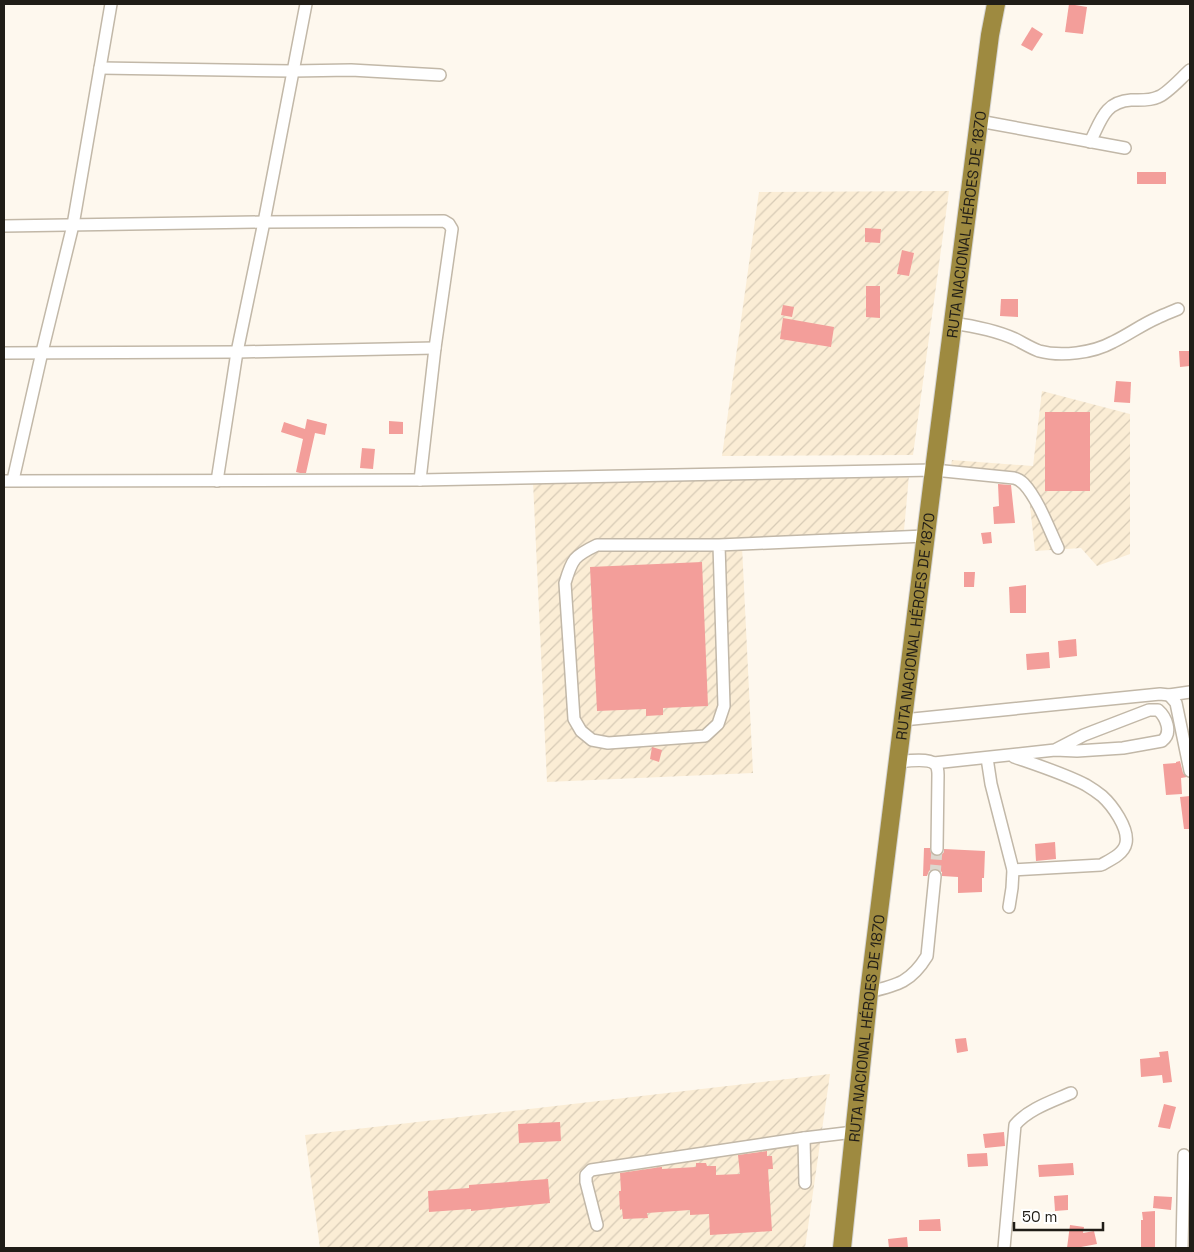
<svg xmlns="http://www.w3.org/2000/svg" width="1194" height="1252" font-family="'Space Grotesk',sans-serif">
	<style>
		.industrial { fill: url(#industrial-furrows) }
		.building { fill: #f39e9a }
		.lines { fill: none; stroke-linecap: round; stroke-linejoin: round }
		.minor-tunnel { stroke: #ddd7ce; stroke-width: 11; stroke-dasharray: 11 5.5; stroke-linecap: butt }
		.minor-casing { stroke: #c2b8a8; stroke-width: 14 }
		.highway-casing { stroke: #d7d6d5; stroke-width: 20 }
		.minor { stroke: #fff; stroke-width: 11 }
		.highway { stroke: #9e8a40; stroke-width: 18 }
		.labels { text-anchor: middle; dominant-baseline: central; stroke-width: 4.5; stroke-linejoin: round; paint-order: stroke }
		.street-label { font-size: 15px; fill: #201d17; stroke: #fff }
	</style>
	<defs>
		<pattern id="industrial-furrows" width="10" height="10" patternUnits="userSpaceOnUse" patternTransform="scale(1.25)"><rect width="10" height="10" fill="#fbedd5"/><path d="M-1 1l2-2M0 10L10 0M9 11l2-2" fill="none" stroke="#d7cbb6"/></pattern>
	</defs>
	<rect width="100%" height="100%" fill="#fef8ee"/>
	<g class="industrial">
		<path d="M 949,191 L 913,455 L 722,456 L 759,192 Z"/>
		<path d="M 1042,391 L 1130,414 L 1130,554 L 1097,566 L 1081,548 L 1035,551 L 1028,488 L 1014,475 L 950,473 L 952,460 L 1033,466 Z"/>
		<path d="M 909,475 L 903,542 L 742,546 L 753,773 L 547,782 L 533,482 Z"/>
		<path d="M 830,1074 L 805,1248 L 320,1248 L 305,1135 Z"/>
	</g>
	<g class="building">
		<path d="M 1069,4 L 1087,7 L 1083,34 L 1065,32 Z"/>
		<path d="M 1032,27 L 1043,34 L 1032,51 L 1021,45 Z"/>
		<rect x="1137" y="172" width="29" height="12"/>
		<path d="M 865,228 L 881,229 L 880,243 L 865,242 Z"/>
		<path d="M 902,250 L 914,253 L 909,276 L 897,274 Z"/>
		<path d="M 866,286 L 880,286 L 880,318 L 866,317 Z"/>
		<path d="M 1001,299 L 1018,299 L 1018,317 L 1000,316 Z"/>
		<path d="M 783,305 L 794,307 L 792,317 L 781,315 Z"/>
		<path d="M 783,318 L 834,327 L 831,347 L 780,339 Z"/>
		<path d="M 1179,351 L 1190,351 L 1190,366 L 1180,367 Z"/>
		<path d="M 1116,381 L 1131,382 L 1130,403 L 1114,402 Z"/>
		<rect x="1045" y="412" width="45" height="79"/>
		<path d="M 307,419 L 327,424 L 325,435 L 315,433 L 306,473 L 300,473 L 296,472 L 303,439 L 281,432 L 284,422 L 305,429 Z"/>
		<path d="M 389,421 L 403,422 L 403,434 L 389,434 Z"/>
		<path d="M 362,448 L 375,449 L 373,469 L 360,468 Z"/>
		<path d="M 998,484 L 1011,485 L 1015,523 L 994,524 L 993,507 L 999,506 Z"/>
		<path d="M 991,532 L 992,543 L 983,544 L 981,533 Z"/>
		<path d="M 702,562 L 708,706 L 663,708 L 663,715 L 646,716 L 646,709 L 597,711 L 590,567 Z"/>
		<path d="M 964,572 L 975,572 L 974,587 L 964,587 Z"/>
		<path d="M 1026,585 L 1026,613 L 1010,613 L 1009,587 Z"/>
		<path d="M 1076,639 L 1077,656 L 1059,658 L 1058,641 Z"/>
		<path d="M 1049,652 L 1050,668 L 1027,670 L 1026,654 Z"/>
		<path d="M 652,747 L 662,750 L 659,762 L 650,759 Z"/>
		<path d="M 1180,761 L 1183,773 L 1187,777 L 1181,778 L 1182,794 L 1166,795 L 1163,764 L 1176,763 L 1176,762 Z"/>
		<path d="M 1190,796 L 1190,829 L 1184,829 L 1180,797 Z"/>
		<path d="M 1055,842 L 1056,859 L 1036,861 L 1035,844 Z"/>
		<path d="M 924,848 L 930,848 L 931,853 L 936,856 L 941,855 L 944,852 L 944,849 L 985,851 L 984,878 L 982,878 L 982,892 L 958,893 L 958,877 L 942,876 L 942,872 L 936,869 L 932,869 L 929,871 L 927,876 L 923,876 Z"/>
		<path d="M 966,1038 L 968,1051 L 957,1053 L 955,1039 Z"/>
		<path d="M 1168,1051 L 1172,1082 L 1163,1083 L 1162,1075 L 1141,1077 L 1140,1059 L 1160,1057 L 1159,1052 Z"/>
		<path d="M 1164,1104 L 1176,1107 L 1170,1129 L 1158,1127 Z"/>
		<path d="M 560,1122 L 561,1141 L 519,1143 L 518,1124 Z"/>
		<path d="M 1004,1132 L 1005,1146 L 985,1148 L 983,1134 Z"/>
		<path d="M 767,1151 L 767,1156 L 772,1156 L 773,1169 L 768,1169 L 772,1231 L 710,1235 L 709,1214 L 690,1215 L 690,1210 L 647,1213 L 648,1218 L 623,1219 L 622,1209 L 620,1210 L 619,1191 L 621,1191 L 620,1173 L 661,1167 L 662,1167 L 662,1169 L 696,1167 L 696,1163 L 706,1163 L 707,1166 L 716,1166 L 716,1175 L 740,1174 L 738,1155 Z"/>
		<path d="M 987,1153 L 988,1166 L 968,1167 L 967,1154 Z"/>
		<path d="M 1073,1163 L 1074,1175 L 1039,1177 L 1038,1165 Z"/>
		<path d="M 548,1179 L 550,1203 L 471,1211 L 471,1209 L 429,1212 L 428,1191 L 469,1188 L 469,1185 Z"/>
		<path d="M 1068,1195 L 1068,1210 L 1055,1211 L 1054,1196 Z"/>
		<path d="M 1154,1196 L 1172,1197 L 1171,1210 L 1153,1208 Z"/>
		<path d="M 1155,1211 L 1155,1248 L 1141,1248 L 1141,1220 L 1143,1220 L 1142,1212 Z"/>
		<path d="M 940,1219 L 941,1231 L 919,1231 L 919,1220 Z"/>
		<path d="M 1070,1225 L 1084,1227 L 1083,1233 L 1094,1231 L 1097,1244 L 1081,1247 L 1081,1248 L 1067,1248 Z"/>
		<path d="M 907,1237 L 908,1248 L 889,1248 L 888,1239 Z"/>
	</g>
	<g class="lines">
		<path class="minor-tunnel" d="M 935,876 L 937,849"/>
		<defs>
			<g id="minor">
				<path d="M 100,68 L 292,71 L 351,70 L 440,75"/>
				<path d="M 979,121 L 1125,148"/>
				<path d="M 1090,142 C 1101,121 1104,102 1131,100 C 1139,100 1150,101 1158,97 C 1167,94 1182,77 1190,70"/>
				<path d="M 4,226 L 264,222 L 444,221 L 449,224 L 452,229 L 435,348 L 420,480"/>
				<path d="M 952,323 C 974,326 995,330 1015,339 C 1023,343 1031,348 1039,351 C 1061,357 1093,353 1113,342 C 1128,335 1141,325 1157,318 C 1163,315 1171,312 1178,309"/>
				<path d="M 4,353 L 237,352 L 435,348"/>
				<path d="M 13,480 L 42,352 L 73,225 L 111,4"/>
				<path d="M 4,481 L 420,480 L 934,470 L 1014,478 C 1018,479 1021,481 1024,484 C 1038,499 1049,529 1058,548"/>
				<path d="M 217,481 L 237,352 L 264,222 L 306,4"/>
				<path d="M 719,545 L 724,706 L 718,724 L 705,736 L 608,743 L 592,740 L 581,731 L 574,719 L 565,583 C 572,559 574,556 597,545 L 719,545 L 925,536"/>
				<path d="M 1169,695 L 1176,703 L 1190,771"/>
				<path d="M 903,720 L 1160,694 L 1169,695 L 1190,692"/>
				<path d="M 987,758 L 991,784 L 1013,870 L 1012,888 L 1009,907"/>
				<path d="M 898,762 C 907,761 928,758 935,764 C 938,767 938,771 938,775 L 937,849"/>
				<path d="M 934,763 L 1055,750 L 1077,751 L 1123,748 L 1162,741 C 1173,733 1166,717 1158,710 L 1149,710 L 1084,735 L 1055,750"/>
				<path d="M 1013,870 L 1101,865 C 1110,860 1124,854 1126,843 C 1129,828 1112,805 1102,796 C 1097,792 1091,788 1086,785 C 1065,774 1037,765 1014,757"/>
				<path d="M 869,992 C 898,985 911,982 927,956 L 935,876"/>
				<path d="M 804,1138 L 805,1183"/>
				<path d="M 597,1225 L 586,1182 L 586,1175 L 591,1170 L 804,1138 L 854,1132"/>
				<path d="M 1004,1248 L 1015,1125 C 1028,1109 1053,1101 1071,1093"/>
				<path d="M 1182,1248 L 1184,1155"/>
			</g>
			<g id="highway">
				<path id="s1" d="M 842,1248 L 869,992 L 934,470 L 990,35 L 996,4"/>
			</g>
		</defs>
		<use href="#minor" class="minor-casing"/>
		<use href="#highway" class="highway-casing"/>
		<use href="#minor" class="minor"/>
		<use href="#highway" class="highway"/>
	</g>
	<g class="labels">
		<g class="street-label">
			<text stroke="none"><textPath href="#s1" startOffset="1031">RUTA NACIONAL HÉROES DE 1870</textPath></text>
			<text stroke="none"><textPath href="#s1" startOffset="626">RUTA NACIONAL HÉROES DE 1870</textPath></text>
			<text stroke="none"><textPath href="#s1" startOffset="221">RUTA NACIONAL HÉROES DE 1870</textPath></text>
		</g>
	</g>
	<rect width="1194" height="1252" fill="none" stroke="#201d17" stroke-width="10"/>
	<path d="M1014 1222v8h89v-8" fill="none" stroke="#201d17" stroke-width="2.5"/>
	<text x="1022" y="1222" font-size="15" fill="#201d17" stroke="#ffffff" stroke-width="4" paint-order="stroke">50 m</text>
</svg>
